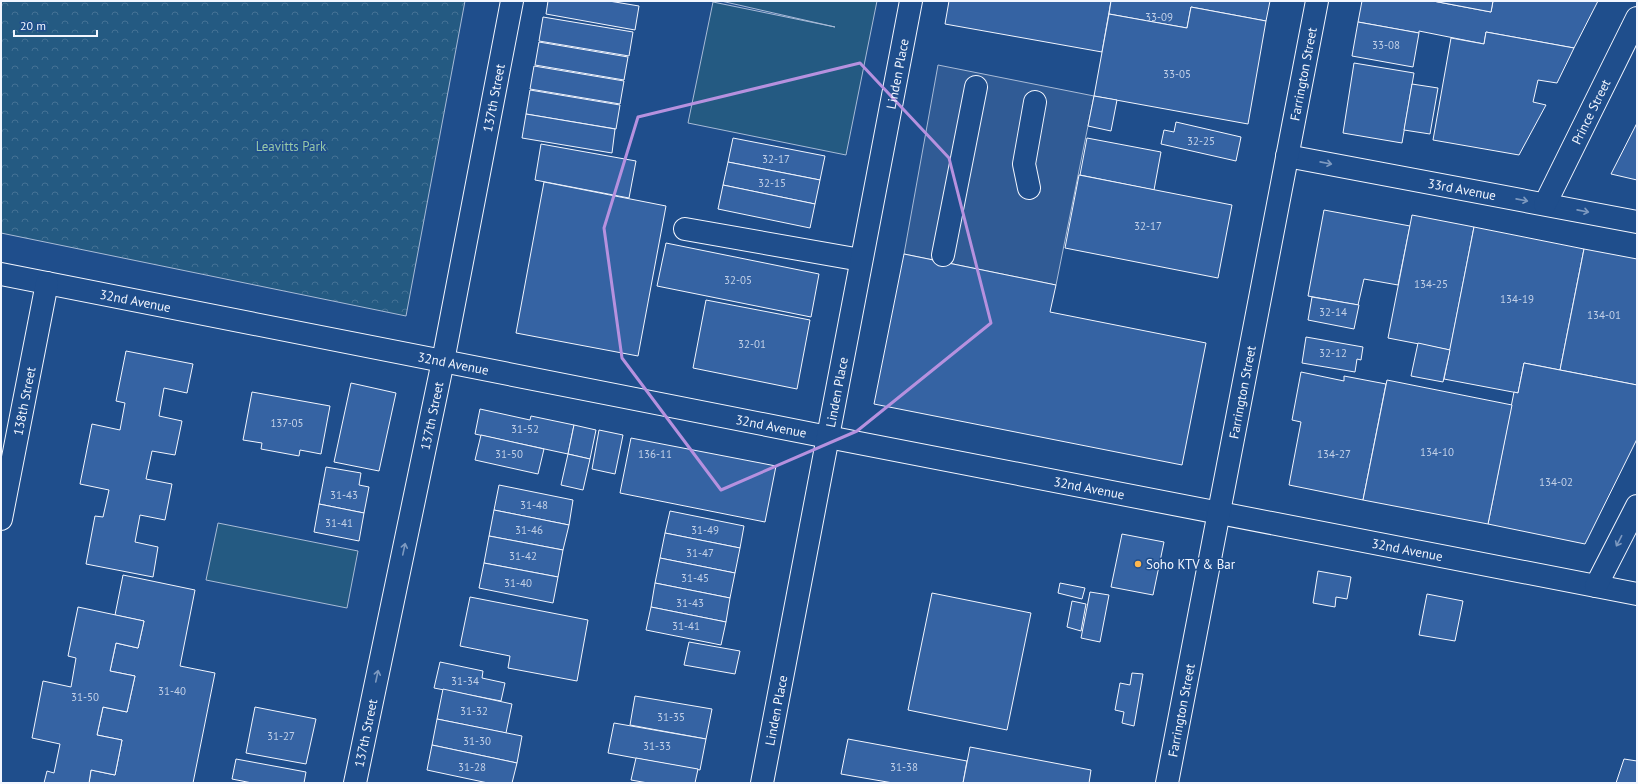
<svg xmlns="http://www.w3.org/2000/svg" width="1638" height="784" font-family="'PT Sans',sans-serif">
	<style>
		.green { fill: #245a82; stroke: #a8bbd7 }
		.forest { fill: url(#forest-crowns); stroke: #a8bbd7 }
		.parking { fill: #305b95; stroke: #a8bbd7 }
		.building { fill: #3563a3; stroke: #f2f6ff }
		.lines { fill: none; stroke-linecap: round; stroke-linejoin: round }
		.minor-casing { stroke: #f2f6ff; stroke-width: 24 }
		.major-casing { stroke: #f2f6ff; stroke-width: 24 }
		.minor { stroke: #1f4e8c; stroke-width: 22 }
		.major { stroke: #1f4e8c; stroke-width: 22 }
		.oneway { stroke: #7e9ac0 }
		.marked { fill: none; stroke: #b691df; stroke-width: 3; stroke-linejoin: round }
		.poi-dot { fill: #ffb74d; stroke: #1f4e8c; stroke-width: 1.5 }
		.labels { text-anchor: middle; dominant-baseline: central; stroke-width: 3; stroke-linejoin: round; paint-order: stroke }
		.number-label { font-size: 11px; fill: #c3d1e8 }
		.street-label { font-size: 13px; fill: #f2f6ff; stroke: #1f4e8c }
		.park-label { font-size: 13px; fill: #97c8a6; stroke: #1f4e8c }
		.poi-label { font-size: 13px; fill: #f2f6ff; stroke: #1f4e8c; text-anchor: start }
	</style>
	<defs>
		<pattern id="forest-crowns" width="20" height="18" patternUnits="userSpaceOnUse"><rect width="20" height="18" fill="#245a82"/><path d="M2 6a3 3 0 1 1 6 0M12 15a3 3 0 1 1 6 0" fill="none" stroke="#447295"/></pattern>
	</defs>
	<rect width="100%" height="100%" fill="#1f4e8c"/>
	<g class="green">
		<path d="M 721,1 L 877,1 L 846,155 L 688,123 L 713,2 L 835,27 Z"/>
		<path d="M 218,523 L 358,551 L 347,608 L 206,580 Z"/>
	</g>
	<path class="forest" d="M 1,1 L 465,1 L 406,316 L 1,233 Z"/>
	<path class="parking" d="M 938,65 L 1094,96 L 1056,285 L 904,254 Z"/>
	<g class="building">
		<path d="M 548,1 L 609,1 L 639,6 L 635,30 L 546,14 Z"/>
		<path d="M 949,1 L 1111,1 L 1102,52 L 945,24 Z"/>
		<path d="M 1111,1 L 1270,1 L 1266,21 L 1191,7 L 1187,28 L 1109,14 Z"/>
		<path d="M 1362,1 L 1433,1 L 1491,12 L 1493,1 L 1598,1 L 1574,48 L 1486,32 L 1484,44 L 1419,31 L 1419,33 L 1358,22 Z"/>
		<path d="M 1433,1 L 1493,1 L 1491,12 Z"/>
		<path d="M 1191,7 L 1266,21 L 1248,124 L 1094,96 L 1109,14 L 1187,28 Z"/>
		<path d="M 543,17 L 633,32 L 629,56 L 539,41 Z"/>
		<path d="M 1358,22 L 1419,33 L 1413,67 L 1352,56 Z"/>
		<path d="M 1486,32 L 1574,48 L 1557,83 L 1538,80 L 1533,102 L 1546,105 L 1519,155 L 1433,140 L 1451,38 L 1484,44 Z"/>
		<path d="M 539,42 L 628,57 L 624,80 L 535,65 Z"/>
		<path d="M 1354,63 L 1414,73 L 1402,143 L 1343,133 Z"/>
		<path d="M 534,66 L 624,81 L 620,104 L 530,89 Z"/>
		<path d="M 1412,84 L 1438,88 L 1430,134 L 1404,130 Z"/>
		<path d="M 530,90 L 620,105 L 616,129 L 526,114 Z"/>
		<path d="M 1094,96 L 1117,100 L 1111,131 L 1088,126 Z"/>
		<path d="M 526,114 L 615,129 L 612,153 L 522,138 Z"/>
		<path d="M 1176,122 L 1241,137 L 1236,161 L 1161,144 L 1164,130 L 1174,132 Z"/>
		<path d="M 1637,123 L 1637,180 L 1611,174 Z"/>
		<path d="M 733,138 L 825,156 L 820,180 L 728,162 Z"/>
		<path d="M 1087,138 L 1161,152 L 1154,190 L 1080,175 Z"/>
		<path d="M 541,144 L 636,161 L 629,198 L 535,180 Z"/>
		<path d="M 728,162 L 820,180 L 815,204 L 723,185 Z"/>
		<path d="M 1079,175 L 1232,205 L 1218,278 L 1065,248 Z"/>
		<path d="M 544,182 L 666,206 L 638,356 L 516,333 Z"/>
		<path d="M 723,185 L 815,204 L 810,228 L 718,209 Z"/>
		<path d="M 1324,210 L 1410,226 L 1398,285 L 1364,279 L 1358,305 L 1308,296 Z"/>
		<path d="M 1412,215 L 1474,227 L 1450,350 L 1388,338 Z"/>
		<path d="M 1474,227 L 1584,249 L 1560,370 L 1524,363 L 1518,393 L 1444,379 Z"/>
		<path d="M 666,243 L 819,274 L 811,317 L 657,286 Z"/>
		<path d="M 1584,249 L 1637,259 L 1637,385 L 1560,370 Z"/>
		<path d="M 904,254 L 1056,285 L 1050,312 L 1206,343 L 1182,465 L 874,404 Z"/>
		<path d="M 1312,297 L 1359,305 L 1354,329 L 1308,320 Z"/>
		<path d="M 706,300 L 810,320 L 797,389 L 693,368 Z"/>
		<path d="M 1306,337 L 1363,347 L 1361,360 L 1357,359 L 1355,372 L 1302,363 Z"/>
		<path d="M 1418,343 L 1450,350 L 1443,382 L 1411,376 Z"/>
		<path d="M 126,351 L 193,364 L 187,393 L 164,388 L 159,416 L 182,421 L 175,455 L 152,451 L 146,479 L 172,484 L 165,520 L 140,515 L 135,542 L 158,547 L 153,577 L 86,564 L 95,516 L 103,517 L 109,490 L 80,484 L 92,424 L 120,430 L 125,403 L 116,401 Z"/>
		<path d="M 1524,363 L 1637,385 L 1637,439 L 1585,544 L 1488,524 L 1514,392 L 1518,393 Z"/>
		<path d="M 1301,372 L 1344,381 L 1344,376 L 1386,384 L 1363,500 L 1289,485 L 1301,422 L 1292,420 Z"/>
		<path d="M 1387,380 L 1512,405 L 1488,524 L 1363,500 Z"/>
		<path d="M 351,383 L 396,393 L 379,471 L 334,462 Z"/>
		<path d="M 252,392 L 330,406 L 321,454 L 300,450 L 299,456 L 261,449 L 262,443 L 243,440 Z"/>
		<path d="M 480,409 L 530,420 L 531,416 L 574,425 L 568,454 L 475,434 Z"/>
		<path d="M 574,425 L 596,430 L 590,459 L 568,454 Z"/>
		<path d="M 599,430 L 623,435 L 615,474 L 592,469 Z"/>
		<path d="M 481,435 L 544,449 L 538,474 L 475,460 Z"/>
		<path d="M 631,438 L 776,466 L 765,522 L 620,493 Z"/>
		<path d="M 568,454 L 590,459 L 583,490 L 561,485 Z"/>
		<path d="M 326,467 L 361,473 L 359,485 L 369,487 L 364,513 L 319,504 Z"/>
		<path d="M 499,485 L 573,500 L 569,525 L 494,510 Z"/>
		<path d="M 319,504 L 364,513 L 359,541 L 314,532 Z"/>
		<path d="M 494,510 L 569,525 L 563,550 L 489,536 Z"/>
		<path d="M 670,511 L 744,526 L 740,548 L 665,533 Z"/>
		<path d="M 665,533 L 740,548 L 735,573 L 660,558 Z"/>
		<path d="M 1122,534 L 1164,542 L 1153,595 L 1111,587 Z"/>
		<path d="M 489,536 L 563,550 L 558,577 L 484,563 Z"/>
		<path d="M 660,558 L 735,573 L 730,598 L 655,583 Z"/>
		<path d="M 484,563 L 558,577 L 553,603 L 479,588 Z"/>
		<path d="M 1318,571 L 1351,577 L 1347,599 L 1336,597 L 1335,607 L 1313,603 Z"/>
		<path d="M 123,575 L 195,590 L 180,666 L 215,673 L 193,783 L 89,783 L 91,770 L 115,775 L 122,740 L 97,735 L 103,707 L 127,712 L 135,676 L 110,671 L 116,643 L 138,648 L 144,621 L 115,615 Z"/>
		<path d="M 655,583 L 730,598 L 726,622 L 651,607 Z"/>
		<path d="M 1060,583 L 1085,588 L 1082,599 L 1058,593 Z"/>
		<path d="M 1090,592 L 1109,595 L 1100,642 L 1081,638 Z"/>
		<path d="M 932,593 L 1031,613 L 1007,730 L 908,710 Z"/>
		<path d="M 1427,594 L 1463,601 L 1455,641 L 1419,635 Z"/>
		<path d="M 470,597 L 588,620 L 577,681 L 508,668 L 510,656 L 460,646 Z"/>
		<path d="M 1072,601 L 1086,604 L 1081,631 L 1067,627 Z"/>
		<path d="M 78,607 L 144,621 L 138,648 L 116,643 L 110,671 L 135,676 L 127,712 L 103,707 L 97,735 L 122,740 L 115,775 L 91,770 L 89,783 L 44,783 L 47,771 L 54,773 L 60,744 L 32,738 L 43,681 L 71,687 L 76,658 L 68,656 Z"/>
		<path d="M 651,607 L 726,622 L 721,645 L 646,630 Z"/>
		<path d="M 689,642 L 740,651 L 735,674 L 684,665 Z"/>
		<path d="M 440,662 L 483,671 L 482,678 L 505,683 L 501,701 L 434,688 Z"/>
		<path d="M 1132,673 L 1143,674 L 1134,726 L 1122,723 L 1124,712 L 1115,710 L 1120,683 L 1130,685 Z"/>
		<path d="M 443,689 L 512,704 L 506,733 L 437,719 Z"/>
		<path d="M 635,696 L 712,709 L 706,739 L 630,725 Z"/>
		<path d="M 255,707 L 316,719 L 306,764 L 246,753 Z"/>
		<path d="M 437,719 L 522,736 L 517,763 L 432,745 Z"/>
		<path d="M 614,723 L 706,739 L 700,770 L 608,753 Z"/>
		<path d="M 848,739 L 967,761 L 963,783 L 893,783 L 841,774 Z"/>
		<path d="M 432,745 L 517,763 L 512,783 L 488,783 L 427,770 Z"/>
		<path d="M 970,747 L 1091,770 L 1089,783 L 963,783 Z"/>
		<path d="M 636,758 L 698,769 L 695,783 L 648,783 L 631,780 Z"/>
		<path d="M 236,759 L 306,772 L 304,783 L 252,783 L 232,779 Z"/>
		<path d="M 1624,759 L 1637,761 L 1637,783 L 1616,783 Z"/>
	</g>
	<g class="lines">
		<defs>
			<g id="minor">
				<path id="s1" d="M 1287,156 L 1637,222"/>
				<path d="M 1029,188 L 1024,164 L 1035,102"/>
				<path id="s2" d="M 1545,204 L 1637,18"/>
				<path d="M 685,229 L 861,260"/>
				<path d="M 943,255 L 976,87"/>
				<path id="s3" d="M 1,274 L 828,437 L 1637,594"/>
				<path id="s4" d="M 1,519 L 47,283"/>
				<path d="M 1596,586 L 1637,506"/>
				<path id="s5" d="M 355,783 L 443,361 L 512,1"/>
				<path id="s6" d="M 1167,783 L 1317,1"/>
			</g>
			<g id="major">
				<path id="s7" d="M 762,783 L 911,1"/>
			</g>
		</defs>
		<use href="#minor" class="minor-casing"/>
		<use href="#major" class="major-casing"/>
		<use href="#minor" class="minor"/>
		<use href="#major" class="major"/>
	</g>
	<defs><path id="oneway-shaft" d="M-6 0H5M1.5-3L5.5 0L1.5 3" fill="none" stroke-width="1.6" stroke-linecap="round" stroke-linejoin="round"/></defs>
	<g class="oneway">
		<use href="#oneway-shaft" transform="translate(1326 163) rotate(11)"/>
		<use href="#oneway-shaft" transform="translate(1522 200) rotate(11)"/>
		<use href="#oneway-shaft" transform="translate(1583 211) rotate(11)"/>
		<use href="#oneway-shaft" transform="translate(1619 541) rotate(117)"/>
		<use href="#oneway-shaft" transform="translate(404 549) rotate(-78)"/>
		<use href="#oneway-shaft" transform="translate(377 676) rotate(-78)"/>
	</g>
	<path class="marked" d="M 860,63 L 949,158 L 991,323 L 857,431 L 721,490 L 622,358 L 604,228 L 638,117 Z"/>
	<circle class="poi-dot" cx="1138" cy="564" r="4"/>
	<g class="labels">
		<g class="number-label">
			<text x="1159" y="17">33-09</text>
			<text x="1386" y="45">33-08</text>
			<text x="1177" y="74">33-05</text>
			<text x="1201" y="141">32-25</text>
			<text x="776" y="159">32-17</text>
			<text x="772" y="183">32-15</text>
			<text x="1148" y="226">32-17</text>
			<text x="738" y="280">32-05</text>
			<text x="1431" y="284">134-25</text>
			<text x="1517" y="299">134-19</text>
			<text x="1333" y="312">32-14</text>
			<text x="1604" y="315">134-01</text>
			<text x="752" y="344">32-01</text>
			<text x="1333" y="353">32-12</text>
			<text x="287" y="423">137-05</text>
			<text x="525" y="429">31-52</text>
			<text x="1437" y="452">134-10</text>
			<text x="509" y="454">31-50</text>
			<text x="655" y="454">136-11</text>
			<text x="1334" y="454">134-27</text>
			<text x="1556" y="482">134-02</text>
			<text x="344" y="495">31-43</text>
			<text x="534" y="505">31-48</text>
			<text x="339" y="523">31-41</text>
			<text x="529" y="530">31-46</text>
			<text x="705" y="530">31-49</text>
			<text x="700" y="553">31-47</text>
			<text x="523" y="556">31-42</text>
			<text x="695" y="578">31-45</text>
			<text x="518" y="583">31-40</text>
			<text x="690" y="603">31-43</text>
			<text x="686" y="626">31-41</text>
			<text x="465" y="681">31-34</text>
			<text x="172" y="691">31-40</text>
			<text x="85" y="697">31-50</text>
			<text x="474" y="711">31-32</text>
			<text x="671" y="717">31-35</text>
			<text x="281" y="736">31-27</text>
			<text x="477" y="741">31-30</text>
			<text x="657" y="746">31-33</text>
			<text x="472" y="767">31-28</text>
			<text x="904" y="767">31-38</text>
		</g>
		<g class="street-label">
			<text stroke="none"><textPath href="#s7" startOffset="722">Linden Place</textPath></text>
			<text stroke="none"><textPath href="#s6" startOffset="722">Farrington Street</textPath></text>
			<text stroke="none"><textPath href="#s5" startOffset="699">137th Street</textPath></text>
			<text stroke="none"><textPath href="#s2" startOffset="103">Prince Street</textPath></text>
			<text stroke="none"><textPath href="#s1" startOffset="178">33rd Avenue</textPath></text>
			<text stroke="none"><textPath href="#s3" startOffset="137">32nd Avenue</textPath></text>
			<text stroke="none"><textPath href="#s3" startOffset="461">32nd Avenue</textPath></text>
			<text stroke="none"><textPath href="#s7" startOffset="398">Linden Place</textPath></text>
			<text stroke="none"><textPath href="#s6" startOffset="398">Farrington Street</textPath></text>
			<text stroke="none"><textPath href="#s4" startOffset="120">138th Street</textPath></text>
			<text stroke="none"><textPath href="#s5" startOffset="375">137th Street</textPath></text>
			<text stroke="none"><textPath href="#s3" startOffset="785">32nd Avenue</textPath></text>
			<text stroke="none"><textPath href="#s3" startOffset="1109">32nd Avenue</textPath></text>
			<text stroke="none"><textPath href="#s3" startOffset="1433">32nd Avenue</textPath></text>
			<text stroke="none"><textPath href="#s7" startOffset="74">Linden Place</textPath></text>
			<text stroke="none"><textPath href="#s6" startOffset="74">Farrington Street</textPath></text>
			<text stroke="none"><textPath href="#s5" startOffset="51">137th Street</textPath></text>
		</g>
		<g class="park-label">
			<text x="291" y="146">Leavitts Park</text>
		</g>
		<g class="poi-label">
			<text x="1146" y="564">Soho KTV &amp; Bar</text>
		</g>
	</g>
	<rect width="1638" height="784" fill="none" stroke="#f2f6ff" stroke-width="4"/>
	<path d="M14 30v6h83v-6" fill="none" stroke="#f2f6ff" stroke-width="2"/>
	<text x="20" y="30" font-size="12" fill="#f2f6ff" stroke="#1f4e8c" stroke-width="3" paint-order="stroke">20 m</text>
</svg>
